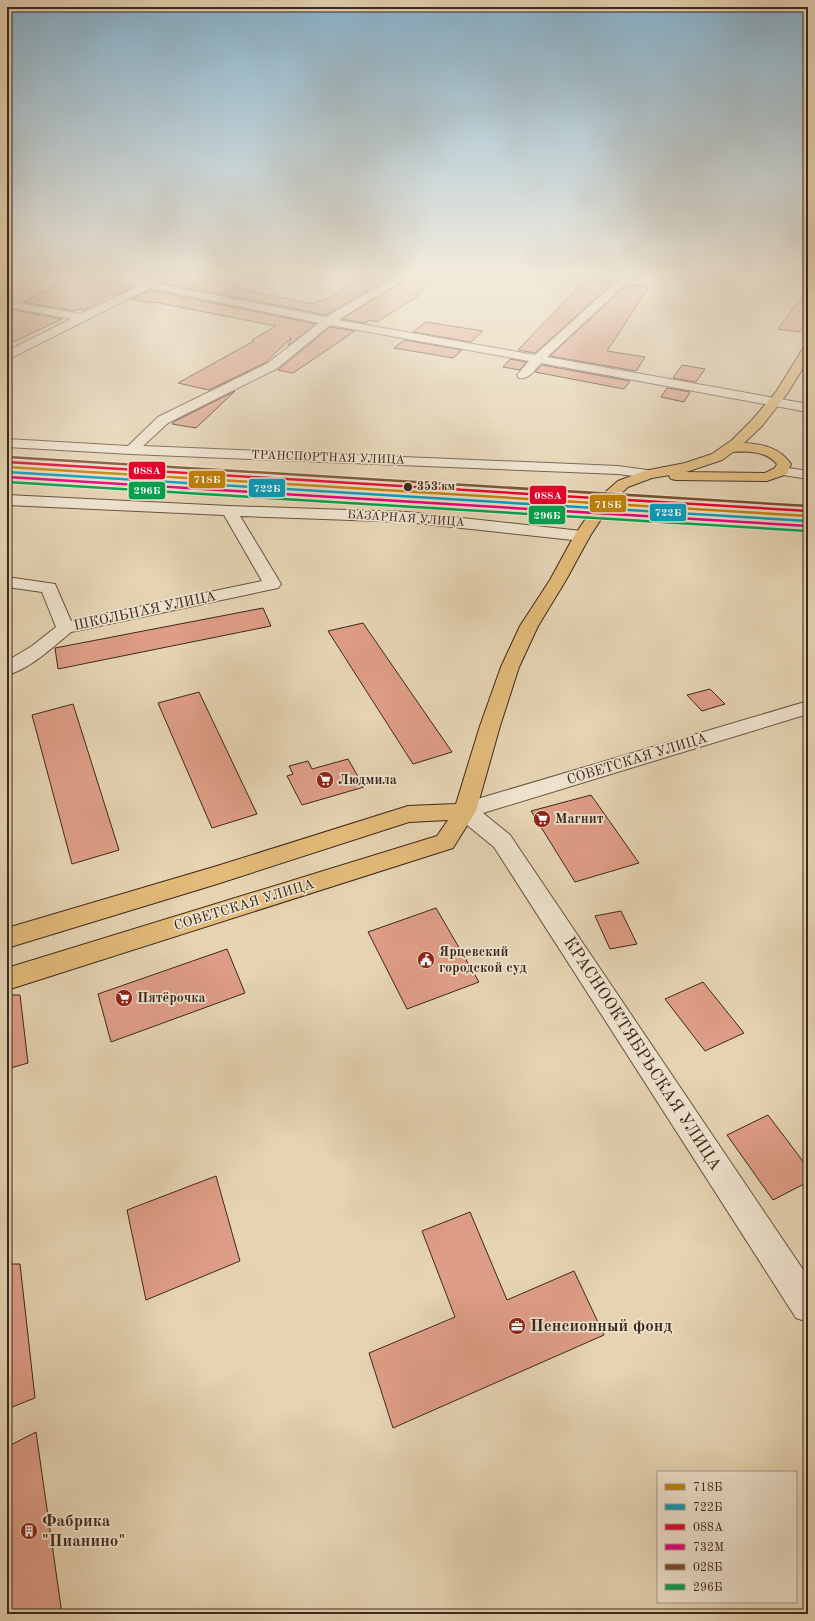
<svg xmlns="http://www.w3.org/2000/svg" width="815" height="1621" font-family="'Old Standard TT',serif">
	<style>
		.building { fill: #de9d86; stroke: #3d281b }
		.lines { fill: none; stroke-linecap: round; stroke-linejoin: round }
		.minor-casing { stroke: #675341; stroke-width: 2 }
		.major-casing { stroke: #3d281b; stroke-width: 2 }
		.minor { fill: #eee2cd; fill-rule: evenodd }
		.major { fill: #e2ba79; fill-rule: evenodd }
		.rail-1-casing { stroke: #eee2cd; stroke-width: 4.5 }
		.rail-2-casing { stroke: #eee2cd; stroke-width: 4.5 }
		.rail-3-casing { stroke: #eee2cd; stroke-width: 4.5 }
		.rail-4-casing { stroke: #eee2cd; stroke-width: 4.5 }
		.rail-5-casing { stroke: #eee2cd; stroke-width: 4.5 }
		.rail-6-casing { stroke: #eee2cd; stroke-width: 4.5 }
		.rail-1 { stroke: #bf8008; stroke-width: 2.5 }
		.rail-2 { stroke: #069cbc; stroke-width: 2.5 }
		.rail-3 { stroke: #e4002b; stroke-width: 2.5 }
		.rail-4 { stroke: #e5007d; stroke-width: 2.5 }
		.rail-5 { stroke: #7a4b2a; stroke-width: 2.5 }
		.rail-6 { stroke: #03a04e; stroke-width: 2.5 }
		.stop-dot { fill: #3d281b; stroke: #eee2cd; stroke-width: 1.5 }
		.labels { text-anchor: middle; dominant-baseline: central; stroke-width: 3.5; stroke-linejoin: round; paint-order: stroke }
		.far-street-label { font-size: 12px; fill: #3d281b; stroke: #eee2cd }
		.far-stop-label { font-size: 12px; font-weight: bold; fill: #3d281b; stroke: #eee2cd; text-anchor: start }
		.street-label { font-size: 14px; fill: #3d281b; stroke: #eee2cd }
		.poi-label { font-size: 14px; font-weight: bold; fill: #3d281b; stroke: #eee2cd; text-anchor: start }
		.near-street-label { font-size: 17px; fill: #3d281b; stroke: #eee2cd }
		.near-poi-label { font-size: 17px; font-weight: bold; fill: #3d281b; stroke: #eee2cd; text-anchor: start }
		.line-badge { stroke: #eee2cd; stroke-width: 1.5 }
		.badge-label { font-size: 11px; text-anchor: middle; font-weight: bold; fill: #fff }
	</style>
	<rect width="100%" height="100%" fill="#e5d3b2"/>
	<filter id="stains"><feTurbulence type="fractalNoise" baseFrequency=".005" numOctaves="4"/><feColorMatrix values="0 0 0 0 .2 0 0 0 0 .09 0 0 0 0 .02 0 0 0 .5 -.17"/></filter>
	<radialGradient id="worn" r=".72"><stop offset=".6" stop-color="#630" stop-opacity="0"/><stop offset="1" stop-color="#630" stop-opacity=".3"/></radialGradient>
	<g class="building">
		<path d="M 148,272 L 161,272 L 147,279 L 137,277 Z"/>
		<path d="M 370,272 L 399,272 L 326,315 L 163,283 L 180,273 L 239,285 L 233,287 L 313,304 L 320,300 L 322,302 Z"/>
		<path d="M 417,272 L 447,272 L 415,294 L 420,295 L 377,322 L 370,320 L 365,323 L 342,319 Z"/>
		<path d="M 73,277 L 119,286 L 122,284 L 133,287 L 116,295 L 112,294 L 84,310 L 80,309 L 75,311 L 23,302 Z"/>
		<path d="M 588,277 L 614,282 L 535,353 L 518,350 Z"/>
		<path d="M 628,284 L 649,287 L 607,351 L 645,357 L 636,371 L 550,356 Z"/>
		<path d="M 808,288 L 808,320 L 800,332 L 778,329 Z"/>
		<path d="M 150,290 L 316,324 L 288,346 L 291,338 L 265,363 L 209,390 L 178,383 L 254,341 L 252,340 L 276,326 L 154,302 L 151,303 L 132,299 Z"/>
		<path d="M 9,309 L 62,319 L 7,345 L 7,310 Z"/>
		<path d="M 426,322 L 483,331 L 471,342 L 413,332 Z"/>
		<path d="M 330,327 L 355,331 L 293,373 L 278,370 Z"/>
		<path d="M 404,340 L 462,350 L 453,358 L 394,348 Z"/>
		<path d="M 510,359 L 526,362 L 520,370 L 503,367 Z"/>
		<path d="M 542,365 L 630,381 L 624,389 L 535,372 Z"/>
		<path d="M 682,365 L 705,369 L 696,382 L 673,378 Z"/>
		<path d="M 667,388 L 690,392 L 684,402 L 661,397 Z"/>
		<path d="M 235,391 L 196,428 L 172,424 L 175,421 Z"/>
		<path d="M 263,608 L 271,626 L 58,669 L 55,648 Z"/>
		<path d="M 363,623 L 452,752 L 413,764 L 328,631 Z"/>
		<path d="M 710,689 L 725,704 L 702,711 L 687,695 Z"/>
		<path d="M 199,692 L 257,814 L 212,828 L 158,703 Z"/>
		<path d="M 73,704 L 119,850 L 72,864 L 32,715 Z"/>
		<path d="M 348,759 L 364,787 L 302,805 L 287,776 L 293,774 L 289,766 L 308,761 L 312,769 Z"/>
		<path d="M 591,795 L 639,863 L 575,882 L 531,811 Z"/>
		<path d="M 436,908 L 479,982 L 407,1009 L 368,932 Z"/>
		<path d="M 621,911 L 637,944 L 610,949 L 595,916 Z"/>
		<path d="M 227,949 L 245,993 L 111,1042 L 98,994 Z"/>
		<path d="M 703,982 L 744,1033 L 705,1051 L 665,999 Z"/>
		<path d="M 7,995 L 20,995 L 28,1063 L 7,1069 Z"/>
		<path d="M 768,1115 L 808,1168 L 808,1182 L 773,1200 L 727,1135 Z"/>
		<path d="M 216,1176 L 240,1261 L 146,1300 L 127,1210 Z"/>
		<path d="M 470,1212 L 507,1300 L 574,1271 L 604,1335 L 393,1428 L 369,1353 L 455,1317 L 422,1231 Z"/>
		<path d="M 7,1264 L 20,1264 L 35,1398 L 7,1409 Z"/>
		<path d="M 36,1432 L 62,1614 L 7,1614 L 7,1447 Z"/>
	</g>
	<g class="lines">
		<defs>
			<g id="minor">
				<path d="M 80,272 L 102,272 L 147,281 L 165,272 L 179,272 L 159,284 L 326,317 L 403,272 L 416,272 L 338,320 L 535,355 L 627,272 L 638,272 L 547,357 L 808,404 L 808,412 L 541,363 C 534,370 529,380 519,378 L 517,375 L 529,361 L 330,325 L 276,369 L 168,423 L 143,446 L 618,466 L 654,471 L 656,474 L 654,477 L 649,478 L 618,474 L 131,454 L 7,447 L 7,439 L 128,446 L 158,417 L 268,363 L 319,323 L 150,288 L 7,360 L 7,351 L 71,319 L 7,307 L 7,301 L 81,314 L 138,286 L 85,275 Z"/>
				<path d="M 714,272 L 744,272 L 808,281 L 808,287 L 719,275 Z"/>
				<path d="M 782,467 L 808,471 L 808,479 L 777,474 L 775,471 L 777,468 Z"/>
				<path d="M 7,495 L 229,506 L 407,512 L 582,531 L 588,533 L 590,536 L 588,539 L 582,541 L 407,522 L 240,516 L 281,584 L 278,588 L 71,632 C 53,647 30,669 7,675 L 7,661 L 32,646 L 56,627 L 42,592 L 7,587 L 7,577 L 55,584 L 71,621 L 262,581 L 224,515 L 7,505 Z"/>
				<path d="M 808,701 L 808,714 L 483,813 L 510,835 L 808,1277 L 808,1322 L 796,1318 L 494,847 L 457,817 L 454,811 L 457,805 Z"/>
			</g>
			<path id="major" d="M 808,346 L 808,360 L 787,394 L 762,426 L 744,443 C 763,444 780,448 791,464 L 787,474 L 767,481 L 676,480 L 671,479 L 669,476 L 670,475 L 652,478 L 628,487 L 613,501 L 590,536 L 566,580 L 538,626 L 519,667 L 500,726 L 476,811 L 453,848 L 7,990 L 7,968 L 437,836 L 448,820 L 409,822 L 217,884 L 7,948 L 7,928 L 217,866 L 408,806 L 456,804 L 480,726 L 501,667 L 520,626 L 550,580 L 574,536 L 602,495 L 618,481 L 644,471 L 685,463 L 712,454 L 732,440 L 752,420 L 776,392 L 804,347 ZM 733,452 C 749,451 766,451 777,464 L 775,468 L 765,473 L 686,472 L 722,460 Z"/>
		</defs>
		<use href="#minor" class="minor-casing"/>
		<use href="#major" class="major-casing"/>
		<use href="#minor" class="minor"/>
		<use href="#major" class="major"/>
		<defs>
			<path id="rail-1" d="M 7,467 L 808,516"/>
			<path id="rail-2" d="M 7,472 L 808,521"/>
			<path id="rail-3" d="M 7,462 L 808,511"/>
			<path id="rail-4" d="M 7,477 L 807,526"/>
			<path id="rail-5" d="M 8,457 L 808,506"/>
			<path id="rail-6" d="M 7,482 L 807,531"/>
		</defs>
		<use href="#rail-1" class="rail-1-casing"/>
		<use href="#rail-2" class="rail-2-casing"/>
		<use href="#rail-3" class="rail-3-casing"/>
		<use href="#rail-4" class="rail-4-casing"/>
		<use href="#rail-5" class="rail-5-casing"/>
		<use href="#rail-6" class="rail-6-casing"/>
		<use href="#rail-1" class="rail-1"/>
		<use href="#rail-2" class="rail-2"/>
		<use href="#rail-3" class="rail-3"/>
		<use href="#rail-4" class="rail-4"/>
		<use href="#rail-5" class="rail-5"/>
		<use href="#rail-6" class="rail-6"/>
	</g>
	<linearGradient id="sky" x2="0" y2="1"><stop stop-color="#87b5d2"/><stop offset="0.55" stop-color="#f3ebdc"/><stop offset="1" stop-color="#f3ebdc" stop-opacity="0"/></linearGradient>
	<rect width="815" height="499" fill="url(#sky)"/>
	<defs>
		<symbol id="supermarket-disc" viewBox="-11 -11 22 22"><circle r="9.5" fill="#8f2418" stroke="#eee2cd"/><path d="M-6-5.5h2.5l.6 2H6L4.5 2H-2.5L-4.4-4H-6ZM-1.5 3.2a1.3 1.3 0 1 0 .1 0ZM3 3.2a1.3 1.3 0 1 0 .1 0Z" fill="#fff"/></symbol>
		<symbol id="civic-disc" viewBox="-11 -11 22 22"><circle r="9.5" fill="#8f2418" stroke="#eee2cd"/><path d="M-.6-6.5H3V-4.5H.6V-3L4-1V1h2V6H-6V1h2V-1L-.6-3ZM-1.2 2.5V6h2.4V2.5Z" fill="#fff"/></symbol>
		<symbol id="office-disc" viewBox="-11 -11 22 22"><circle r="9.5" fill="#8f2418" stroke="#eee2cd"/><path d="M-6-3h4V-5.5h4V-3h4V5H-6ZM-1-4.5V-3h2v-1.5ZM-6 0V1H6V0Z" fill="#fff"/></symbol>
		<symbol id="building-disc" viewBox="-11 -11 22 22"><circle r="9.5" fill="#8f2418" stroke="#eee2cd"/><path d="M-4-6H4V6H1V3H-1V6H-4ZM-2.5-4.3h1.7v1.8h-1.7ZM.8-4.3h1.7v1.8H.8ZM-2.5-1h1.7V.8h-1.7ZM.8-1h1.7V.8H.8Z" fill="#fff"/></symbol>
	</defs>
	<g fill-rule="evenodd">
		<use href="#supermarket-disc" x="315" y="770" width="20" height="20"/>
		<use href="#supermarket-disc" x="532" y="809" width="20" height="20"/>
		<use href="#civic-disc" x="416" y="950" width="20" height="20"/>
		<use href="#supermarket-disc" x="114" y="988" width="20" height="20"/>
		<use href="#office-disc" x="507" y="1316" width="20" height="20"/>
		<use href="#building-disc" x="19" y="1521" width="20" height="20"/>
	</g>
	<circle class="stop-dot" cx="408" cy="487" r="5"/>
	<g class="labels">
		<g class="far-street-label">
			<text transform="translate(328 458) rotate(2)">ТРАНСПОРТНАЯ УЛИЦА</text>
			<text transform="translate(406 519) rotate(4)">БАЗАРНАЯ УЛИЦА</text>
		</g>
		<g class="far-stop-label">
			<text x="417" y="487">353 км</text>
		</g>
		<g class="street-label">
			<text transform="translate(145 611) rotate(-12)">ШКОЛЬНАЯ УЛИЦА</text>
			<text transform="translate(637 759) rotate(-17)">СОВЕТСКАЯ УЛИЦА</text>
			<text transform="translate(244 905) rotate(-17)">СОВЕТСКАЯ УЛИЦА</text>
		</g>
		<g class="poi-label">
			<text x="338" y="780">Людмила</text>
			<text x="555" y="819">Магнит</text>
			<text x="439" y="952">Ярцевский<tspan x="439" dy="16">городской суд</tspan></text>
			<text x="137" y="998">Пятёрочка</text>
		</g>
		<g class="near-street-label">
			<text transform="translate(642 1054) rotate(57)">КРАСНООКТЯБРЬСКАЯ УЛИЦА</text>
		</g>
		<g class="near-poi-label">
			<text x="530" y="1326">Пенсионный фонд</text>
			<text x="42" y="1521">Фабрика<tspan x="42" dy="20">"Пианино"</tspan></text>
		</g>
	</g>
	<g class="line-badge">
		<rect x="128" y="461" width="38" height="19" rx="4" fill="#e4002b"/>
		<rect x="188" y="470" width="38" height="19" rx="4" fill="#bf8008"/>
		<rect x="248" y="478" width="38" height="20" rx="4" fill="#069cbc"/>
		<rect x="128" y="481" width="38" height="19" rx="4" fill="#03a04e"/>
		<rect x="529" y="485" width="38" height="20" rx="4" fill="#e4002b"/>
		<rect x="589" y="494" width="38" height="19" rx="4" fill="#bf8008"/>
		<rect x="649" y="503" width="38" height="19" rx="4" fill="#069cbc"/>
		<rect x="528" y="505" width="38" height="20" rx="4" fill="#03a04e"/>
	</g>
	<g class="badge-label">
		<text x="147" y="474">088А</text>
		<text x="207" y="483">718Б</text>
		<text x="267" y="492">722Б</text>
		<text x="147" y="494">296Б</text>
		<text x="548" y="499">088А</text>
		<text x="608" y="508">718Б</text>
		<text x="668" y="516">722Б</text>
		<text x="547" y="519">296Б</text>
	</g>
	<rect width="815" height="1621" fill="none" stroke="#e5d3b2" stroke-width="24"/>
	<rect x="8" y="8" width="799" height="1605" fill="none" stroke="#3d281b" stroke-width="2"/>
	<rect x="12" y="12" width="791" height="1597" fill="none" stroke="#3d281b"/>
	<rect x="657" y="1471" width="140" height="132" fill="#eee2cd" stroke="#a79886"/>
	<rect x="665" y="1484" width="20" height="6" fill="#bf8008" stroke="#a79886"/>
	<text x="693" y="1491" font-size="12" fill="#3d281b">718Б</text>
	<rect x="665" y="1504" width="20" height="6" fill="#069cbc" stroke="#a79886"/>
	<text x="693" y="1511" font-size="12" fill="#3d281b">722Б</text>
	<rect x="665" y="1524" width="20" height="6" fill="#e4002b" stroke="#a79886"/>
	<text x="693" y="1531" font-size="12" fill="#3d281b">088А</text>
	<rect x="665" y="1544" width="20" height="6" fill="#e5007d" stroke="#a79886"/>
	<text x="693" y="1551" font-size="12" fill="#3d281b">732М</text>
	<rect x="665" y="1564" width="20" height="6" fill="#7a4b2a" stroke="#a79886"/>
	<text x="693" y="1571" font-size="12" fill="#3d281b">028Б</text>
	<rect x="665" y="1584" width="20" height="6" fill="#03a04e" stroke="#a79886"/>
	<text x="693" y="1591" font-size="12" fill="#3d281b">296Б</text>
	<rect width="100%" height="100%" filter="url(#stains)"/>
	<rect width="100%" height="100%" fill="url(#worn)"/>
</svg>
